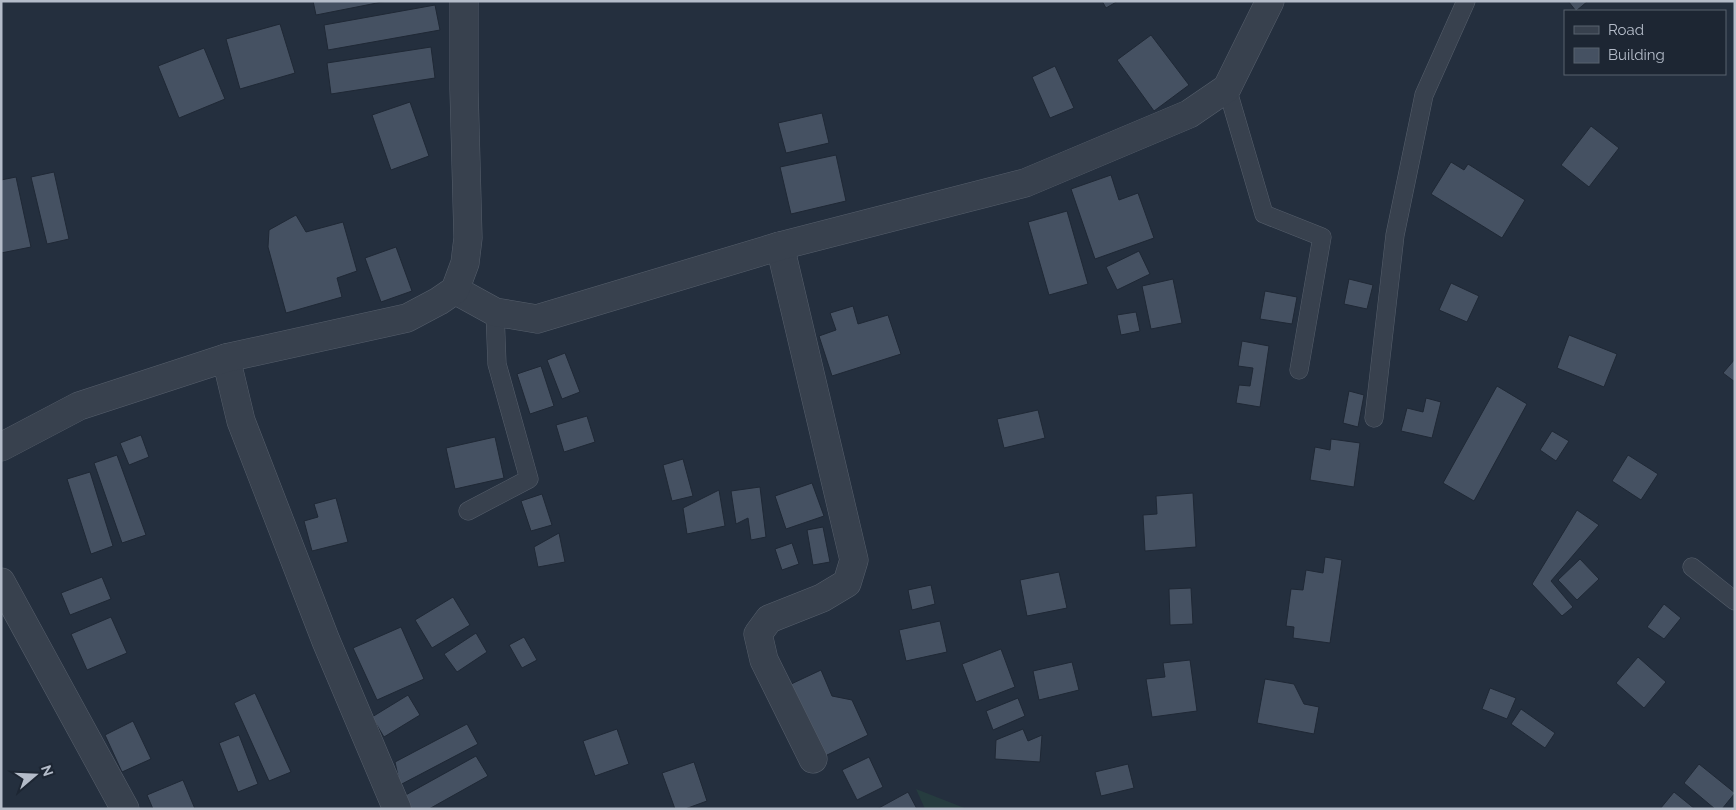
<svg xmlns="http://www.w3.org/2000/svg" width="1736" height="810" font-family="Raleway,sans-serif">
	<style>
		.green { fill: #263c3f }
		.building { fill: #455162; stroke: #1f2835 }
		.lines { fill: none; stroke-linecap: round; stroke-linejoin: round }
		.lane-casing { stroke: #565f6c; stroke-width: 19 }
		.street-casing { stroke: #565f6c; stroke-width: 29 }
		.lane { stroke: #38414e; stroke-width: 18 }
		.street { stroke: #38414e; stroke-width: 28 }
	</style>
	<rect width="100%" height="100%" fill="#242f3e"/>
	<path class="green" d="M 916,789 L 967,809 L 925,809 Z"/>
	<g class="building">
		<path d="M 313,1 L 387,1 L 316,15 Z"/>
		<path d="M 1102,1 L 1118,1 L 1106,8 Z"/>
		<path d="M 1568,1 L 1588,1 L 1576,11 Z"/>
		<path d="M 435,5 L 440,30 L 328,50 L 324,25 Z"/>
		<path d="M 280,24 L 295,73 L 240,89 L 226,39 Z"/>
		<path d="M 1151,35 L 1189,85 L 1154,111 L 1117,60 Z"/>
		<path d="M 431,47 L 435,78 L 331,94 L 327,63 Z"/>
		<path d="M 204,48 L 225,99 L 179,118 L 158,66 Z"/>
		<path d="M 1055,66 L 1074,108 L 1050,118 L 1032,77 Z"/>
		<path d="M 410,102 L 429,156 L 391,170 L 372,115 Z"/>
		<path d="M 822,113 L 829,143 L 786,153 L 778,123 Z"/>
		<path d="M 1591,126 L 1619,148 L 1589,187 L 1561,165 Z"/>
		<path d="M 836,155 L 846,201 L 791,214 L 780,167 Z"/>
		<path d="M 1451,162 L 1464,170 L 1468,164 L 1525,200 L 1502,238 L 1431,194 Z"/>
		<path d="M 54,172 L 69,239 L 47,244 L 31,177 Z"/>
		<path d="M 1111,175 L 1119,200 L 1138,193 L 1154,238 L 1095,259 L 1071,189 Z"/>
		<path d="M 16,177 L 31,247 L 1,253 L 1,180 Z"/>
		<path d="M 1067,211 L 1088,284 L 1049,295 L 1028,222 Z"/>
		<path d="M 296,215 L 306,232 L 343,222 L 357,271 L 337,278 L 342,297 L 286,313 L 268,247 L 269,230 Z"/>
		<path d="M 396,247 L 412,291 L 381,302 L 365,258 Z"/>
		<path d="M 1139,251 L 1150,274 L 1117,290 L 1106,267 Z"/>
		<path d="M 1173,279 L 1182,323 L 1151,329 L 1142,286 Z"/>
		<path d="M 1349,279 L 1373,285 L 1367,309 L 1344,304 Z"/>
		<path d="M 1451,283 L 1479,296 L 1467,322 L 1439,310 Z"/>
		<path d="M 1265,291 L 1297,297 L 1292,324 L 1260,319 Z"/>
		<path d="M 853,306 L 858,324 L 888,315 L 901,354 L 832,376 L 819,336 L 836,330 L 830,313 Z"/>
		<path d="M 1136,312 L 1140,331 L 1121,335 L 1117,315 Z"/>
		<path d="M 1569,335 L 1617,354 L 1604,387 L 1557,368 Z"/>
		<path d="M 1242,341 L 1269,346 L 1260,407 L 1236,403 L 1239,385 L 1250,386 L 1253,368 L 1238,366 Z"/>
		<path d="M 565,353 L 580,392 L 562,399 L 547,360 Z"/>
		<path d="M 1735,359 L 1735,382 L 1723,373 Z"/>
		<path d="M 541,366 L 554,406 L 530,414 L 517,374 Z"/>
		<path d="M 1497,386 L 1527,404 L 1474,501 L 1443,483 Z"/>
		<path d="M 1349,391 L 1364,395 L 1358,427 L 1343,423 Z"/>
		<path d="M 1426,398 L 1441,402 L 1432,438 L 1401,431 L 1407,408 L 1423,412 Z"/>
		<path d="M 1038,410 L 1045,438 L 1004,448 L 997,419 Z"/>
		<path d="M 587,416 L 595,442 L 564,452 L 556,425 Z"/>
		<path d="M 1552,431 L 1569,441 L 1556,461 L 1540,450 Z"/>
		<path d="M 141,435 L 149,457 L 129,465 L 120,443 Z"/>
		<path d="M 495,437 L 504,478 L 455,489 L 446,448 Z"/>
		<path d="M 1331,439 L 1360,443 L 1354,487 L 1310,480 L 1315,447 L 1330,450 Z"/>
		<path d="M 117,455 L 146,535 L 122,543 L 94,463 Z"/>
		<path d="M 1628,455 L 1658,474 L 1641,500 L 1612,481 Z"/>
		<path d="M 683,459 L 693,496 L 672,501 L 663,465 Z"/>
		<path d="M 90,472 L 113,546 L 91,554 L 67,479 Z"/>
		<path d="M 812,483 L 824,516 L 786,529 L 775,496 Z"/>
		<path d="M 760,487 L 766,537 L 751,540 L 748,518 L 736,524 L 731,491 Z"/>
		<path d="M 719,490 L 725,526 L 687,534 L 683,508 Z"/>
		<path d="M 1193,493 L 1196,547 L 1145,551 L 1143,515 L 1157,514 L 1156,496 Z"/>
		<path d="M 542,494 L 552,525 L 531,531 L 521,501 Z"/>
		<path d="M 336,498 L 348,542 L 312,551 L 304,521 L 318,517 L 314,504 Z"/>
		<path d="M 1577,510 L 1599,525 L 1551,581 L 1573,607 L 1562,616 L 1532,584 Z"/>
		<path d="M 823,527 L 830,562 L 813,565 L 807,530 Z"/>
		<path d="M 559,533 L 565,562 L 538,567 L 534,547 Z"/>
		<path d="M 792,543 L 799,564 L 782,570 L 775,549 Z"/>
		<path d="M 1325,557 L 1342,560 L 1330,643 L 1293,638 L 1294,627 L 1286,626 L 1291,589 L 1303,590 L 1306,570 L 1323,573 Z"/>
		<path d="M 1580,559 L 1599,579 L 1577,600 L 1558,580 Z"/>
		<path d="M 1059,572 L 1067,608 L 1027,616 L 1020,580 Z"/>
		<path d="M 102,577 L 111,599 L 70,615 L 61,593 Z"/>
		<path d="M 931,585 L 935,604 L 912,610 L 908,590 Z"/>
		<path d="M 1191,588 L 1193,624 L 1170,625 L 1169,589 Z"/>
		<path d="M 453,597 L 470,625 L 432,648 L 415,620 Z"/>
		<path d="M 1664,604 L 1681,618 L 1664,639 L 1647,627 Z"/>
		<path d="M 111,617 L 127,653 L 87,670 L 71,634 Z"/>
		<path d="M 940,621 L 947,652 L 906,661 L 899,630 Z"/>
		<path d="M 401,627 L 424,679 L 377,700 L 353,648 Z"/>
		<path d="M 476,633 L 487,652 L 457,672 L 444,654 Z"/>
		<path d="M 524,637 L 537,660 L 522,668 L 509,645 Z"/>
		<path d="M 1001,649 L 1015,687 L 976,702 L 962,664 Z"/>
		<path d="M 1638,657 L 1666,682 L 1644,708 L 1616,683 Z"/>
		<path d="M 1190,660 L 1197,711 L 1152,717 L 1146,679 L 1165,677 L 1163,663 Z"/>
		<path d="M 1072,662 L 1079,690 L 1039,700 L 1033,671 Z"/>
		<path d="M 821,670 L 832,696 L 852,700 L 868,735 L 823,757 L 789,685 Z"/>
		<path d="M 1265,679 L 1294,684 L 1304,704 L 1319,707 L 1314,734 L 1257,723 Z"/>
		<path d="M 1490,688 L 1516,698 L 1507,719 L 1482,709 Z"/>
		<path d="M 255,693 L 291,772 L 269,781 L 234,703 Z"/>
		<path d="M 408,695 L 420,715 L 384,737 L 372,717 Z"/>
		<path d="M 1018,698 L 1025,716 L 993,730 L 986,711 Z"/>
		<path d="M 1521,709 L 1555,733 L 1545,748 L 1511,724 Z"/>
		<path d="M 133,721 L 151,759 L 122,772 L 105,735 Z"/>
		<path d="M 467,724 L 478,744 L 400,785 L 395,762 Z"/>
		<path d="M 617,729 L 629,764 L 595,776 L 583,741 Z"/>
		<path d="M 1023,729 L 1028,741 L 1042,735 L 1040,762 L 995,759 L 996,740 Z"/>
		<path d="M 239,735 L 258,784 L 238,792 L 219,743 Z"/>
		<path d="M 476,756 L 488,776 L 429,809 L 408,809 L 402,797 Z"/>
		<path d="M 869,757 L 883,787 L 857,800 L 842,770 Z"/>
		<path d="M 694,762 L 707,801 L 685,809 L 675,809 L 662,773 Z"/>
		<path d="M 1128,764 L 1134,788 L 1101,796 L 1095,772 Z"/>
		<path d="M 1699,764 L 1735,793 L 1722,809 L 1715,809 L 1684,783 Z"/>
		<path d="M 183,780 L 195,809 L 153,809 L 147,795 Z"/>
		<path d="M 908,792 L 917,809 L 877,809 Z"/>
		<path d="M 1674,792 L 1695,809 L 1660,809 Z"/>
	</g>
	<g class="lines">
		<defs>
			<g id="lane">
				<path d="M 1227,88 L 1264,214 L 1322,237 L 1299,370"/>
				<path d="M 1374,418 L 1395,235 L 1424,95 L 1466,1"/>
				<path d="M 468,511 L 529,479 L 497,364 L 495,312"/>
				<path d="M 1692,567 L 1735,601"/>
			</g>
			<g id="street">
				<path d="M 780,246 L 854,560 L 847,583 L 822,598 L 769,619 L 758,634 L 764,660 L 813,759"/>
				<path d="M 455,290 L 495,312 L 537,319 L 780,246 L 1025,183 L 1189,114 L 1227,88 L 1270,1"/>
				<path d="M 226,358 L 241,421 L 326,641 L 397,809"/>
				<path d="M 1,447 L 79,406 L 226,358 L 407,318 L 439,301 L 455,290 L 465,263 L 468,238 L 464,89 L 464,1"/>
				<path d="M 1,582 L 125,809"/>
			</g>
		</defs>
		<use href="#lane" class="lane-casing"/>
		<use href="#street" class="street-casing"/>
		<use href="#lane" class="lane"/>
		<use href="#street" class="street"/>
	</g>
	<rect width="1736" height="810" fill="none" stroke="#b4bcc9" stroke-width="5"/>
	<rect x="1564" y="10" width="162" height="65" fill="#1d2633" stroke="#59626f"/>
	<rect x="1574" y="26" width="25" height="8" fill="#38414e" stroke="#59626f"/>
	<text x="1608" y="35" font-size="15" fill="#b4bcc9">Road</text>
	<rect x="1574" y="48" width="25" height="15" fill="#455162" stroke="#59626f"/>
	<text x="1608" y="60" font-size="15" fill="#b4bcc9">Building</text>
	<g transform="translate(35 775) rotate(71)" stroke="#1d2633" stroke-width="4" paint-order="stroke">
	<path d="M0-4L9 19L0 12L-9 19Z" fill="#b4bcc9"/>
	<text y="-8" font-size="14" font-weight="bold" text-anchor="middle" fill="#b4bcc9">N</text>
	</g>
</svg>
